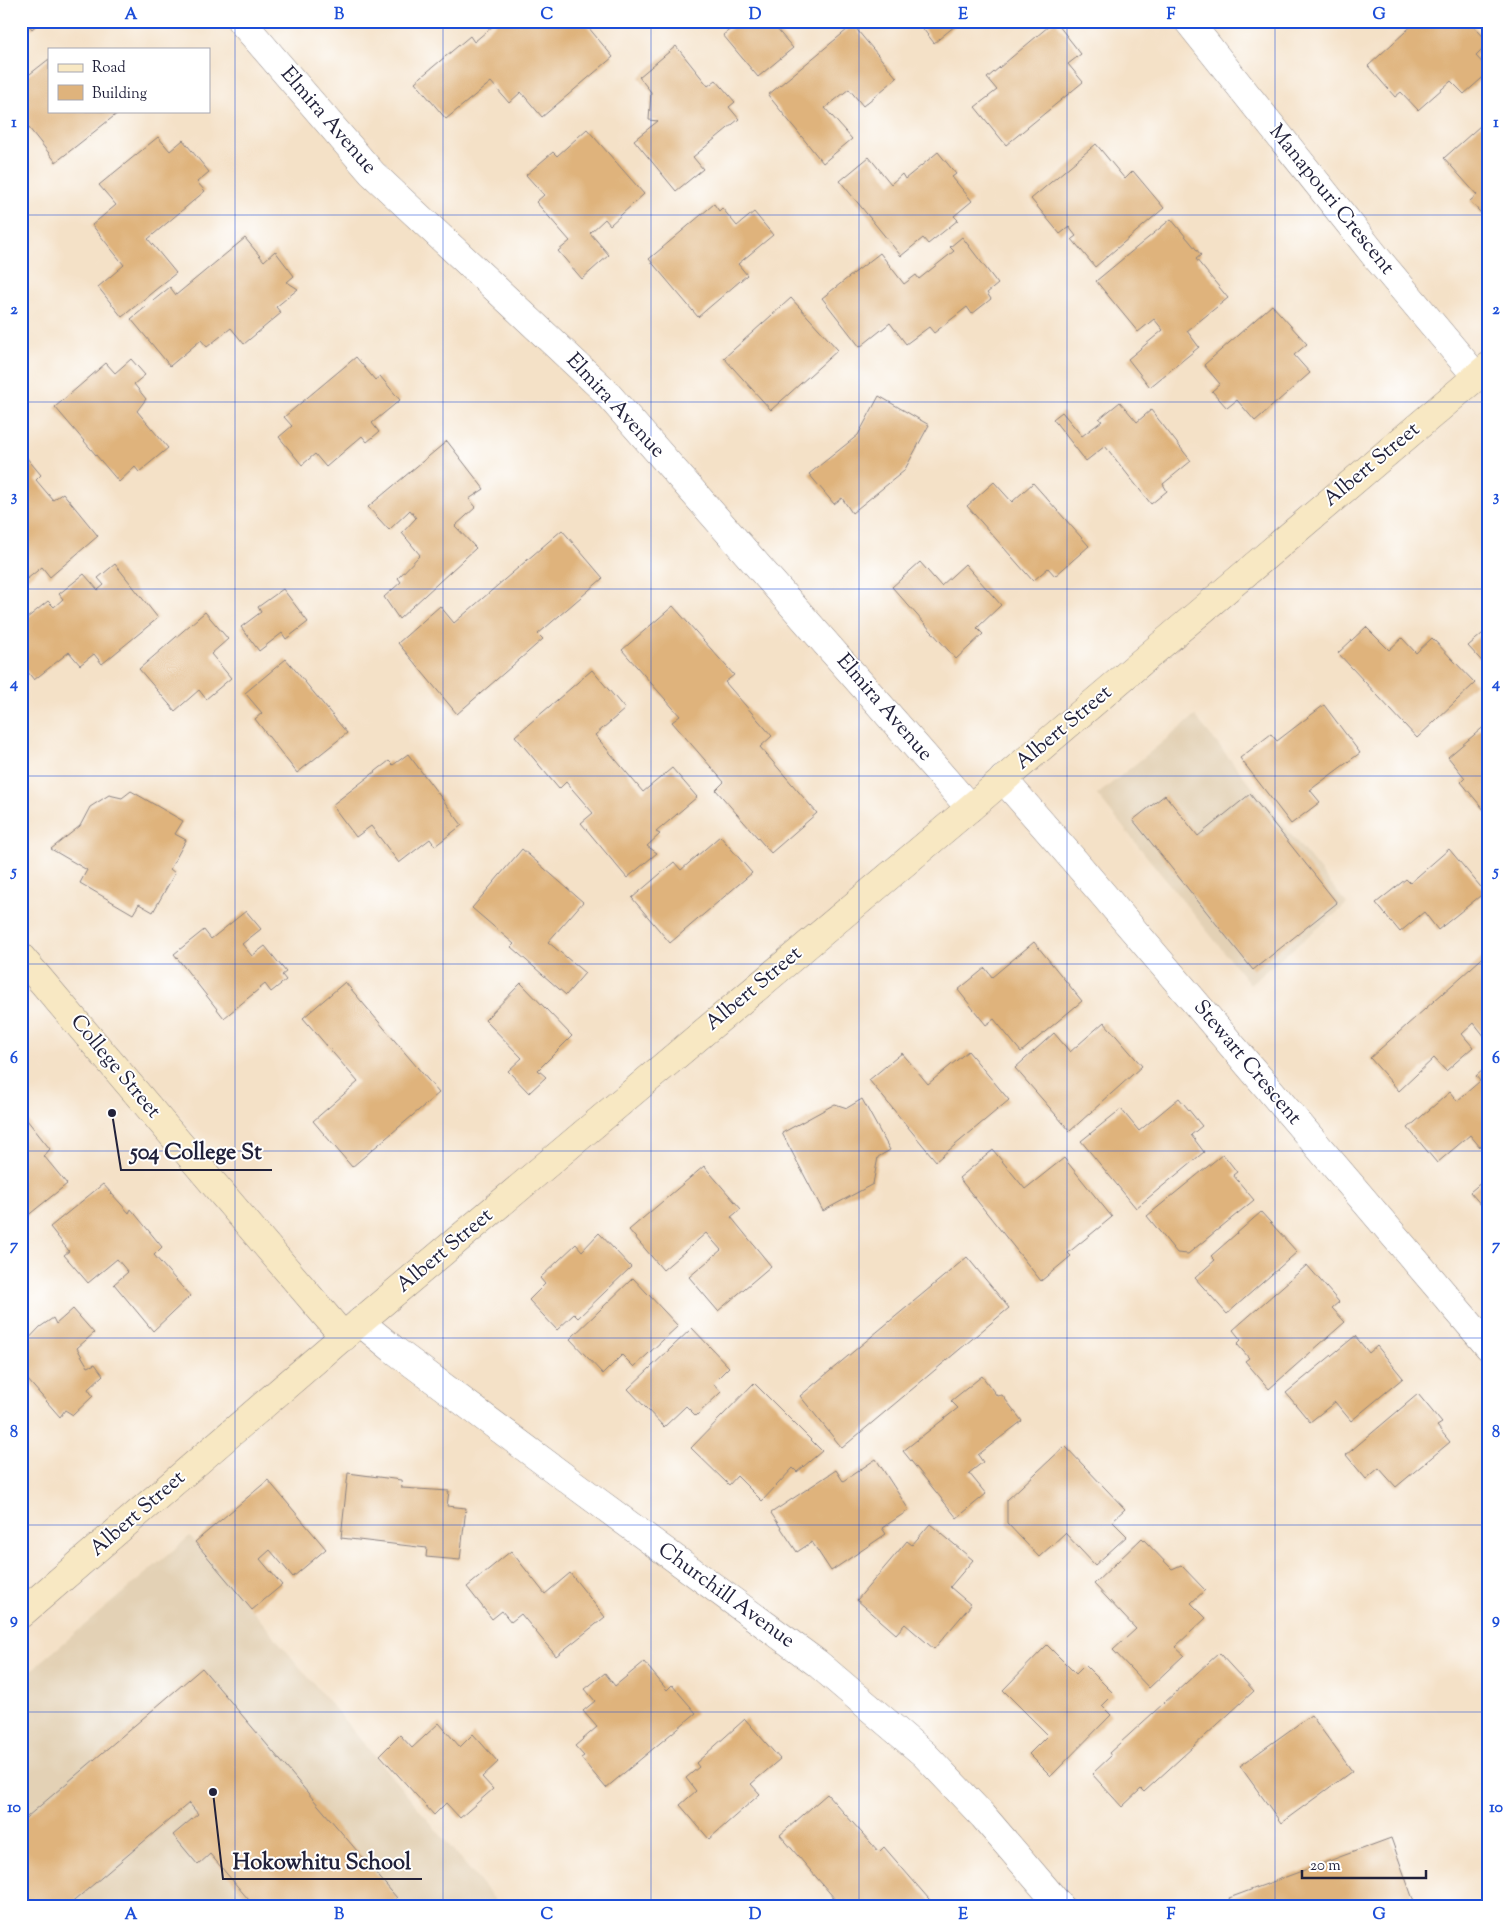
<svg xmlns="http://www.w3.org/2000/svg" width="1510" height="1927" font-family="'Sorts Mill Goudy',serif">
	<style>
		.built { fill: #e3d1b5 }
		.building { fill: #dfb37c }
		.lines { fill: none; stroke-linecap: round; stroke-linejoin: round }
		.street-casing { stroke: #8b8281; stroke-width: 29 }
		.secondary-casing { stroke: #8b8281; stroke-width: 29 }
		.street { stroke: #fff; stroke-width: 28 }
		.secondary { stroke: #f8e8c3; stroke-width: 28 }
		.grid { fill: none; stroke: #1d4ed8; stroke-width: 1; stroke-opacity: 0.55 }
		.labels { text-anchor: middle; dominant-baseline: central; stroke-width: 4; stroke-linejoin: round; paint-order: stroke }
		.street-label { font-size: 21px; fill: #22223b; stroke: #fff }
		.leader { fill: none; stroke: #22223b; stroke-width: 2 }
		.callout-dot { fill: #22223b; stroke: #fff; stroke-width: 2 }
		.callout-label { font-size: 22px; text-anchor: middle; font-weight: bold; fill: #22223b; stroke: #fff; stroke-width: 4; stroke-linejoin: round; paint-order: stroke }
		.neatline { fill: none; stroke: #1d4ed8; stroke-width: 2 }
		.grid-label { font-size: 16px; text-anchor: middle; font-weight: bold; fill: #1d4ed8 }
	</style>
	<rect width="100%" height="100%" fill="#fff"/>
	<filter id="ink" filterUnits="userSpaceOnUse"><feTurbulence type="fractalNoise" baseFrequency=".02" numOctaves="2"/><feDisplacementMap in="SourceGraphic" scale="10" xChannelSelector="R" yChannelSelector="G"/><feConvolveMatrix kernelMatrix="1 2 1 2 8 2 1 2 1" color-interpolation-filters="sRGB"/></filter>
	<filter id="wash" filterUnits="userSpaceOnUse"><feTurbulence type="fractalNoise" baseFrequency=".0096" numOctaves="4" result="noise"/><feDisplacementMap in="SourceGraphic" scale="20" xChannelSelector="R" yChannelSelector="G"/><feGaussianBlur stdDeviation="1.12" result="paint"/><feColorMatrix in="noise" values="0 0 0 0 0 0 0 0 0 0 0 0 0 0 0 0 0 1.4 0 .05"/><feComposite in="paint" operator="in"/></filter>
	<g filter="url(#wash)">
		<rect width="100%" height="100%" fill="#f4e1c7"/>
		<g class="built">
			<path d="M 1195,716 L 1347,904 L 1250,984 L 1097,795 Z"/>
			<path d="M 190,1536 L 500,1906 L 21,1906 L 21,1679 Z"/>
		</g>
		<g id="blocks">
			<g class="building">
				<path d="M 26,21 L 41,21 L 32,29 Z"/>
				<path d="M 499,21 L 583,21 L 613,57 L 542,117 L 521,92 L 509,103 L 491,82 L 446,119 L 415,82 L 470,36 L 474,42 Z"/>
				<path d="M 726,21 L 770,21 L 793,48 L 758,77 L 723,35 L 732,28 Z"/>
				<path d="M 917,21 L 961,21 L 934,43 Z"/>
				<path d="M 1055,21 L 1081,54 L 1068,64 L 1083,82 L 1006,145 L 975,107 L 997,90 L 987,78 Z"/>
				<path d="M 1417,21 L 1469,21 L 1489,43 L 1476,56 L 1489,70 L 1489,72 L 1464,94 L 1451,81 L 1418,110 L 1401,92 L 1395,97 L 1368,66 Z"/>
				<path d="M 853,25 L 897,78 L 863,106 L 849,89 L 825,108 L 852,139 L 823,163 L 768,95 Z"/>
				<path d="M 676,46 L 708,86 L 716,80 L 735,102 L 729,107 L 739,119 L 693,157 L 703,169 L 676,191 L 634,140 L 658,121 L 649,120 L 651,92 L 639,77 Z"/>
				<path d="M 49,59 L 49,111 L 117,111 L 118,113 L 56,162 L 21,118 L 21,81 Z"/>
				<path d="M 1489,118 L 1489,222 L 1470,201 L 1477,195 L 1444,158 Z"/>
				<path d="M 587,129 L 644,194 L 610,225 L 605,219 L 590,233 L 609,255 L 582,279 L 558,251 L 570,241 L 536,202 L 544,195 L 526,175 L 553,152 L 557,156 Z"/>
				<path d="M 158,137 L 170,151 L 183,140 L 209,172 L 197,182 L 205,191 L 148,239 L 176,273 L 122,317 L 98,287 L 124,265 L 92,225 L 116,205 L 99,185 Z"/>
				<path d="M 1096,144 L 1125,179 L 1133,171 L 1164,208 L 1095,267 L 1072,239 L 1076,236 L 1069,227 L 1060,234 L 1031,199 Z"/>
				<path d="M 938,152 L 956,174 L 952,177 L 972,201 L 954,216 L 958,220 L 928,244 L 923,238 L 901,256 L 840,181 L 869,157 L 891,184 L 902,174 L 905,179 Z"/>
				<path d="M 714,204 L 719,211 L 722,208 L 737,226 L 754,212 L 773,235 L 738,264 L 747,275 L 698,317 L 649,259 Z"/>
				<path d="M 1171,219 L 1201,255 L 1196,259 L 1228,298 L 1187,331 L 1199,347 L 1150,387 L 1128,359 L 1163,330 L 1154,319 L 1138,332 L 1096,281 Z"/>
				<path d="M 962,237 L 998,284 L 987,293 L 991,299 L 972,314 L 967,307 L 934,333 L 929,327 L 906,344 L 890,323 L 860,347 L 822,298 L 880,253 L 904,284 L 916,275 L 919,279 L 954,251 L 950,247 Z"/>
				<path d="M 245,238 L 264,261 L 275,251 L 294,276 L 287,282 L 298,289 L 276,307 L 281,313 L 244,344 L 231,328 L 207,347 L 201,340 L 170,366 L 131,319 L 170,287 L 176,295 Z"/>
				<path d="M 791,298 L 838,350 L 771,410 L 724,358 Z"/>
				<path d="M 1272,305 L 1307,344 L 1294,355 L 1310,373 L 1255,421 L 1237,400 L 1227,408 L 1212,391 L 1220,384 L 1204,365 Z"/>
				<path d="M 356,357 L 375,380 L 380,376 L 400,400 L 372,423 L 379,432 L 367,442 L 362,436 L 326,467 L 315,454 L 302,465 L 279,437 L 292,426 L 284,417 Z"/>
				<path d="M 131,359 L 145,375 L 134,384 L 146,399 L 137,411 L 168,448 L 139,472 L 135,467 L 119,482 L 55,407 L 106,363 L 115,373 Z"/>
				<path d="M 879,396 L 929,425 L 904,471 L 852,513 L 842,498 L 834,504 L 809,474 L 858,435 Z"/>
				<path d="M 1120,402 L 1137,422 L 1151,410 L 1191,461 L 1163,484 L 1167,491 L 1151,504 L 1105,446 L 1086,461 L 1053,419 L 1062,412 L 1082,436 L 1102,421 L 1099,419 Z"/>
				<path d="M 447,441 L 484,489 L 469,499 L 476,507 L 455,526 L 476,548 L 399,619 L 384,597 L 401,582 L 398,578 L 420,555 L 402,533 L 416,518 L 410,510 L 389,530 L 368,507 Z"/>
				<path d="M 21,451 L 41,475 L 36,480 L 53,500 L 63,493 L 98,536 L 50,577 L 42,567 L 27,579 L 21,572 Z"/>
				<path d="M 994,482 L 1012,502 L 1033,483 L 1089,546 L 1055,576 L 1048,568 L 1033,581 L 967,506 Z"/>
				<path d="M 562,530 L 603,578 L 538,634 L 543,639 L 457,714 L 398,643 L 440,606 L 454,623 Z"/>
				<path d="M 920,562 L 941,586 L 965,564 L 1001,605 L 977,628 L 983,634 L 956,659 L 892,587 Z"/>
				<path d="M 115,564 L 158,618 L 102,664 L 94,654 L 80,665 L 69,652 L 34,680 L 21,663 L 21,623 L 48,601 L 54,607 L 63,599 L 59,594 L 84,574 L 98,590 L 104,585 L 98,578 Z"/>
				<path d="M 283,589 L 308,622 L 286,639 L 282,633 L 259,651 L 241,627 L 261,612 L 258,607 Z"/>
				<path d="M 673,606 L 734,675 L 725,682 L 772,736 L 760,747 L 817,813 L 771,853 L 716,790 L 724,782 L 672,722 L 680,716 L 622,650 Z"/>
				<path d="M 205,612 L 228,639 L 211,654 L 231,678 L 206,699 L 199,690 L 175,711 L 139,669 Z"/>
				<path d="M 1366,627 L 1389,650 L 1402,638 L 1416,653 L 1432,638 L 1475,683 L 1417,738 L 1338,653 Z"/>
				<path d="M 1489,628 L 1489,669 L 1468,646 Z"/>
				<path d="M 286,659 L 347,733 L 297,773 L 255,719 L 262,713 L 245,693 Z"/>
				<path d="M 592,670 L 625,709 L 595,735 L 643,792 L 672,768 L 697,797 L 656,832 L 660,834 L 647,846 L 657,853 L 627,878 L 581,823 L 593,813 L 566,782 L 559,789 L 515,736 Z"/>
				<path d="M 1324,705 L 1360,753 L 1310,790 L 1320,802 L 1291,824 L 1240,758 L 1271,734 L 1277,741 Z"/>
				<path d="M 1487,724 L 1489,726 L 1489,816 L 1461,782 L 1465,778 L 1448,757 Z"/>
				<path d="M 408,754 L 462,825 L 435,846 L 430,839 L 399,863 L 371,826 L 356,837 L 332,805 L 389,761 L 393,765 Z"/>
				<path d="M 131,791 L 183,821 L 175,834 L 186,840 L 170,869 L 175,873 L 153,912 L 139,904 L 133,914 L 80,883 L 87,870 L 51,849 L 80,826 L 90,807 L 109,795 L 122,798 Z"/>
				<path d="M 1250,794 L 1337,903 L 1253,970 L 1133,820 L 1165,795 L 1198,836 Z"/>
				<path d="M 720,836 L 752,873 L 670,943 L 632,898 L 674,862 L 681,870 Z"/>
				<path d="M 522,849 L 583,902 L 548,942 L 585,973 L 566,995 L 511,947 L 514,944 L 472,908 Z"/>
				<path d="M 1449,849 L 1485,892 L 1438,930 L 1424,912 L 1400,932 L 1376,903 L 1406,879 L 1410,883 Z"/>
				<path d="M 246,911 L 261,929 L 242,944 L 252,956 L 265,946 L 286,972 L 282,975 L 286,980 L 271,992 L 265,984 L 224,1018 L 174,954 L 204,930 L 211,939 Z"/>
				<path d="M 1034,942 L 1082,1001 L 1021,1052 L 994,1019 L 986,1025 L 958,990 L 985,968 L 992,977 Z"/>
				<path d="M 1489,952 L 1489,1033 L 1485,1037 L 1474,1023 L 1462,1034 L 1473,1047 L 1446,1071 L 1434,1058 L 1399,1091 L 1370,1058 Z"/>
				<path d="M 345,982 L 439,1093 L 352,1167 L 313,1121 L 358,1082 L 303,1018 Z"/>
				<path d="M 521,983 L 572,1036 L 538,1070 L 546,1077 L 529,1093 L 508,1071 L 522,1058 L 485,1020 Z"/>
				<path d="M 1104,1022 L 1142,1066 L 1070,1131 L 1015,1068 L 1054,1033 L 1070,1052 Z"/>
				<path d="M 968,1051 L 1009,1100 L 936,1161 L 869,1080 L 902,1053 L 928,1084 Z"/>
				<path d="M 1489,1065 L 1489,1140 L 1480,1147 L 1470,1135 L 1437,1163 L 1408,1128 L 1450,1092 L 1457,1101 L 1480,1081 L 1476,1076 Z"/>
				<path d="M 1179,1098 L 1202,1126 L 1191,1135 L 1204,1152 L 1136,1208 L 1081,1141 L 1121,1109 L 1139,1131 Z"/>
				<path d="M 862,1099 L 890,1150 L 878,1157 L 873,1184 L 823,1211 L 782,1133 L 835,1104 L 847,1108 Z"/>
				<path d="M 23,1115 L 50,1149 L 44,1156 L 67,1184 L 21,1221 L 21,1116 Z"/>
				<path d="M 993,1150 L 1025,1189 L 1064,1158 L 1112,1217 L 1068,1253 L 1071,1256 L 1041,1281 L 959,1178 Z"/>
				<path d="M 1223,1154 L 1237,1172 L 1233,1175 L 1254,1200 L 1188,1254 L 1177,1253 L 1147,1216 Z"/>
				<path d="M 704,1166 L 741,1209 L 731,1217 L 771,1266 L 718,1311 L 689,1277 L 721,1250 L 706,1233 L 663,1270 L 629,1230 Z"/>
				<path d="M 1489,1176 L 1489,1214 L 1470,1192 Z"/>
				<path d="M 103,1184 L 129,1213 L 131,1209 L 162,1247 L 154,1255 L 190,1296 L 153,1331 L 114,1284 L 128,1272 L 117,1259 L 88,1283 L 64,1255 L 69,1251 L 50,1227 Z"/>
				<path d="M 1261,1212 L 1297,1252 L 1227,1314 L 1195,1278 L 1215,1260 L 1211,1256 Z"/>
				<path d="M 599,1233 L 631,1267 L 578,1318 L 574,1314 L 557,1330 L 529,1300 L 545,1284 L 540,1278 L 576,1244 L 582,1251 Z"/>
				<path d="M 967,1257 L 1009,1308 L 842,1448 L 800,1396 Z"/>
				<path d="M 1307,1265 L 1339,1302 L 1332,1308 L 1345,1322 L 1269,1389 L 1245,1361 L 1249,1358 L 1237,1344 L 1241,1340 L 1233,1330 Z"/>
				<path d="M 633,1278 L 678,1326 L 634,1367 L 622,1355 L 603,1374 L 570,1339 Z"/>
				<path d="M 73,1309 L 94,1333 L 77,1348 L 88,1367 L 95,1364 L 103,1375 L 88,1389 L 93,1396 L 73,1415 L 65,1410 L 60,1417 L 21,1372 L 21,1347 L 40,1327 L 53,1318 L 56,1324 Z"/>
				<path d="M 692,1328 L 729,1367 L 713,1383 L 721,1392 L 696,1416 L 686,1406 L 664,1427 L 628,1389 Z"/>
				<path d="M 1355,1336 L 1369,1353 L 1377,1346 L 1403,1378 L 1351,1421 L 1335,1402 L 1310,1422 L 1286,1393 Z"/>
				<path d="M 982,1376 L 997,1396 L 1002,1395 L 1022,1421 L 978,1455 L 983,1462 L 969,1473 L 986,1494 L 957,1518 L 903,1451 L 958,1408 L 951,1401 Z"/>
				<path d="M 754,1383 L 822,1451 L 797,1472 L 793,1468 L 762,1501 L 737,1476 L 729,1485 L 691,1448 Z"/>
				<path d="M 1418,1394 L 1442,1423 L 1437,1426 L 1450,1442 L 1396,1487 L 1379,1468 L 1366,1479 L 1346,1455 Z"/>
				<path d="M 1065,1446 L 1125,1509 L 1112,1521 L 1127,1536 L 1095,1565 L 1065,1533 L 1039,1557 L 1007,1523 L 1007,1500 Z"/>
				<path d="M 876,1459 L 909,1510 L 882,1528 L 886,1534 L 831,1571 L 812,1542 L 797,1552 L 771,1513 L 836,1470 L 843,1481 Z"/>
				<path d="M 348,1473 L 401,1480 L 402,1488 L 449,1491 L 447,1506 L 466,1508 L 460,1560 L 426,1557 L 427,1548 L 341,1538 Z"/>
				<path d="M 268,1480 L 326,1549 L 293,1577 L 270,1550 L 260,1559 L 282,1585 L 252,1610 L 195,1542 Z"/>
				<path d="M 930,1524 L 973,1560 L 950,1587 L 971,1605 L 934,1649 L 905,1624 L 896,1634 L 857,1600 L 907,1541 L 912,1545 Z"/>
				<path d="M 1142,1538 L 1172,1569 L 1181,1565 L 1205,1590 L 1191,1603 L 1206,1618 L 1175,1647 L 1184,1655 L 1149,1688 L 1113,1650 L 1136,1629 L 1094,1584 Z"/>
				<path d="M 511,1551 L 545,1594 L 570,1573 L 605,1617 L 556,1656 L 521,1614 L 511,1622 L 502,1611 L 492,1619 L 467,1587 Z"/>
				<path d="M 1047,1645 L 1076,1674 L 1085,1665 L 1114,1694 L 1102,1706 L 1111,1715 L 1051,1776 L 1029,1754 L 1048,1735 L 1003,1690 Z"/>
				<path d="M 1219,1653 L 1254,1691 L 1144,1792 L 1141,1789 L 1122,1807 L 1092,1774 L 1111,1756 L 1109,1753 Z"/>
				<path d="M 644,1662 L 667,1690 L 672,1685 L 696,1713 L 606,1788 L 581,1758 L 584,1756 L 575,1746 L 597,1727 L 583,1711 L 595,1701 L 585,1689 L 605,1673 L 615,1686 Z"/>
				<path d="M 202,1668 L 397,1898 L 389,1904 L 387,1906 L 254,1906 L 210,1854 L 198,1865 L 173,1835 L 198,1814 L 189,1803 L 68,1906 L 21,1906 L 21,1822 Z"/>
				<path d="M 1311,1715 L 1352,1771 L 1281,1823 L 1240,1766 Z"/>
				<path d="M 745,1719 L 780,1759 L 751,1784 L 760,1794 L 709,1839 L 680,1805 L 696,1791 L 686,1778 L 699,1767 L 696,1763 Z"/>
				<path d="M 439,1723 L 460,1747 L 473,1734 L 498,1762 L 482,1777 L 493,1789 L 460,1818 L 446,1803 L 434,1815 L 380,1755 L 400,1735 L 412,1748 Z"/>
				<path d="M 827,1794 L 879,1852 L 884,1847 L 935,1906 L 841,1906 L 780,1835 Z"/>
				<path d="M 1391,1838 L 1415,1905 L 1232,1906 L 1229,1898 Z"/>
			</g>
		</g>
	</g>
	<g filter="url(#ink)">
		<use href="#blocks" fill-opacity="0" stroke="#8b8281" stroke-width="1"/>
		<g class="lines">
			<defs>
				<g id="street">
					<path d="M 241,21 L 372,173 L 603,389 L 970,808"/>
					<path d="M 1188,21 L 1376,257 L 1476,376"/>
					<path d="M 1003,779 L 1072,858 L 1489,1347"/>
					<path d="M 360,1322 L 393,1349 L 571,1482 L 817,1663 L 924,1754 L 983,1816 L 1060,1906"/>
				</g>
				<g id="secondary">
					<path d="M 21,957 L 344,1337"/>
					<path d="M 21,1614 L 360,1322 L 970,808 L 1489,366"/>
				</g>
			</defs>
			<use href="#street" class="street-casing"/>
			<use href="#secondary" class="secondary-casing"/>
			<use href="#street" class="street"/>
			<use href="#secondary" class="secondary"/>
		</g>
	</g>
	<path class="grid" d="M 235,21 L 235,1906M 443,21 L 443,1906M 651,21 L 651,1906M 859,21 L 859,1906M 1067,21 L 1067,1906M 1275,21 L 1275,1906M 21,215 L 1489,215M 21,402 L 1489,402M 21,589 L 1489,589M 21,776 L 1489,776M 21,964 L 1489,964M 21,1151 L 1489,1151M 21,1338 L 1489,1338M 21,1525 L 1489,1525M 21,1712 L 1489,1712"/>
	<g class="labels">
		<g class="street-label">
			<text transform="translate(328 121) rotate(49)">Elmira Avenue</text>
			<text transform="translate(1331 200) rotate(51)">Manapouri Crescent</text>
			<text transform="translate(615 406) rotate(47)">Elmira Avenue</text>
			<text transform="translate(1372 465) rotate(-40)">Albert Street</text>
			<text transform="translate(884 708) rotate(49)">Elmira Avenue</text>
			<text transform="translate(1064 728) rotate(-40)">Albert Street</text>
			<text transform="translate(754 989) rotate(-40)">Albert Street</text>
			<text transform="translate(1247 1063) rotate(50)">Stewart Crescent</text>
			<text transform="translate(115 1067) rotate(50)">College Street</text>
			<text transform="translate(445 1251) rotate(-40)">Albert Street</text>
			<text transform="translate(138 1514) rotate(-41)">Albert Street</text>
			<text transform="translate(726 1596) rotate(36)">Churchill Avenue</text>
		</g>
	</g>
	<path class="leader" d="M112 1113L121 1170H272M213 1792L223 1879H422"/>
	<g class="callout-dot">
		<circle cx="112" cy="1113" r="5"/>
		<circle cx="213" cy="1792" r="5"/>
	</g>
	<g class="callout-label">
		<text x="196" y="1159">504 College St</text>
		<text x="322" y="1869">Hokowhitu School</text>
	</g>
	<rect width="1510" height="1927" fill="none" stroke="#fff" stroke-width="55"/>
	<rect x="48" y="48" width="162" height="65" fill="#ffffff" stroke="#a7a7b1"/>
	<rect x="58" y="64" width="25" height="8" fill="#f8e8c3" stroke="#a7a7b1"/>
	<text x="92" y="72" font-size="15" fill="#22223b">Road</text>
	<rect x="58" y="85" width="25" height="15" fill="#dfb37c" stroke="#a7a7b1"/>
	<text x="92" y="98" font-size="15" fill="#22223b">Building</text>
	<path d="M1302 1870v8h124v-8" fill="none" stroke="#22223b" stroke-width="2.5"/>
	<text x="1310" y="1870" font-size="15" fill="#22223b" stroke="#ffffff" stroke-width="4" paint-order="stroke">20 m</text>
	<rect x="28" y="28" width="1454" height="1872" class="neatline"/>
	<g class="grid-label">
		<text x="131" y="19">A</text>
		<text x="339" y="19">B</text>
		<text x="547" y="19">C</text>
		<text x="755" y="19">D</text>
		<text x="963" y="19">E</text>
		<text x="1171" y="19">F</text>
		<text x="1379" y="19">G</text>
		<text x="14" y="127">1</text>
		<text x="1496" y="127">1</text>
		<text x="14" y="314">2</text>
		<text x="1496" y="314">2</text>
		<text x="14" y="501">3</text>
		<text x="1496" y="501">3</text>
		<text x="14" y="688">4</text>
		<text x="1496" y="688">4</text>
		<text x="14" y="876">5</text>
		<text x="1496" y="876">5</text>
		<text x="14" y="1063">6</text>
		<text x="1496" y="1063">6</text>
		<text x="14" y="1250">7</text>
		<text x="1496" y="1250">7</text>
		<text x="14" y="1437">8</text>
		<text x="1496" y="1437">8</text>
		<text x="14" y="1624">9</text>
		<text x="1496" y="1624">9</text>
		<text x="14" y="1812">10</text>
		<text x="1496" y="1812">10</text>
		<text x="131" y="1919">A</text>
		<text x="339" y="1919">B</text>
		<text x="547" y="1919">C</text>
		<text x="755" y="1919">D</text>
		<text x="963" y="1919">E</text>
		<text x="1171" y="1919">F</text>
		<text x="1379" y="1919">G</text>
	</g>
</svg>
